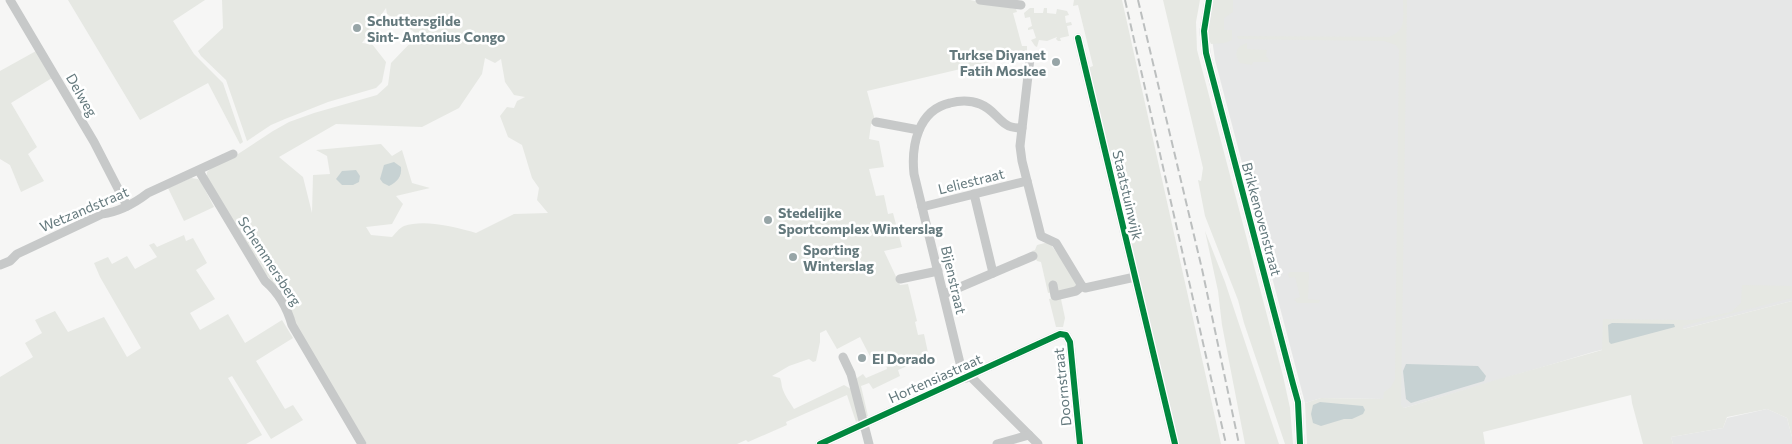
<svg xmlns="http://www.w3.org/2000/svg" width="1792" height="444" font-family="Commissioner,sans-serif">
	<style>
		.built { fill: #e6e7e7 }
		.green { fill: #e6e8e3; fill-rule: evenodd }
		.water { fill: #c7d2d3 }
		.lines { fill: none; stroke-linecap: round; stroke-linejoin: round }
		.minor { stroke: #c7c9c9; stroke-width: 9 }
		.rail { stroke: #bcbfbf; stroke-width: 2; stroke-dasharray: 8 4; stroke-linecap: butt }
		.cycleway-casing { stroke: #fff; stroke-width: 9 }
		.cycleway { stroke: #00873e; stroke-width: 6 }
		.poi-dot { fill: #97a5a7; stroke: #fff; stroke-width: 2 }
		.labels { text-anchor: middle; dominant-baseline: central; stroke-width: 5; stroke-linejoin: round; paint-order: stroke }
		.poi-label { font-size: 14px; font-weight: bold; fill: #64797d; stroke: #fff; text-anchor: start }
		.street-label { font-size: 14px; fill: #64797d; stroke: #fff }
	</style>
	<rect width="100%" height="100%" fill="#f6f6f5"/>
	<g class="built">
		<path d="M 1218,0 L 1792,0 L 1792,301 L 1593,352 L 1404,408 L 1383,399 L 1321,398 L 1305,403 L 1215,60 L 1210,25 Z"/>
		<path d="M 1767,409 L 1787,418 L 1792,437 L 1792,444 L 1673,444 L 1671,437 L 1723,428 L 1727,418 Z"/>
	</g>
	<g class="green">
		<path d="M 68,0 L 205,0 L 173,21 L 194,54 L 223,83 L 243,142 L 240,144 L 208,83 L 140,120 Z"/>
		<path d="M 222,0 L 970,0 L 1016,9 L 1017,12 L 1013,13 L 1022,46 L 1027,46 L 1027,51 L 1025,62 L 1024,54 L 867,91 L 876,124 L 871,124 L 869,139 L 879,141 L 884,167 L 869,169 L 876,196 L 884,195 L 888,214 L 893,213 L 902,247 L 884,251 L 900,285 L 908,284 L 917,321 L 915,322 L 918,335 L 924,334 L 930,362 L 926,365 L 923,359 L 898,370 L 900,376 L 873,389 L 869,383 L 861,386 L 868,416 L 866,416 L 855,381 L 857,378 L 863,374 L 866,378 L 887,369 L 886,364 L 890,362 L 888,357 L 874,364 L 860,337 L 837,349 L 826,330 L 820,333 L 820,342 L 816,361 L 813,362 L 809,359 L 789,366 L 772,376 L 780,378 C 782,382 781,386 783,390 C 786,398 790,402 794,409 L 844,385 L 851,389 L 859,420 L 856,422 L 847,395 L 786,422 L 787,425 L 748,442 L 746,440 L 737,444 L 367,444 L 294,323 C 289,298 276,289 263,270 C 243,240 226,210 207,180 L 207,172 L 212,167 L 235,156 L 273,131 L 289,122 L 314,113 L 377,95 L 388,85 L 391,63 L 417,36 L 413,31 L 387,14 L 386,8 L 362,43 L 372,44 L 386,62 L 382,82 L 376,88 L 328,102 L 285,119 L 271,125 L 247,141 L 226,80 L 201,56 L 198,51 L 223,28 ZM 485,58 L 495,63 L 501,59 L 505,82 L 514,95 L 525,97 L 517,101 L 514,108 L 507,107 L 500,116 L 508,137 L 522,145 L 532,178 L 539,188 L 537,200 L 548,213 L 514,214 L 476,233 C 456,227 424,219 404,226 C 399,228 395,234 392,237 L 371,235 L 366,227 L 392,224 L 403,204 L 396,196 L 430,188 L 412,183 L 402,150 L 392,156 L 381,144 L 316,150 L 327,156 L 330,174 L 313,175 L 312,213 L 303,177 L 279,157 L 336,124 L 422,127 L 459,108 L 482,74 Z"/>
		<path d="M 1074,0 L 1122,0 L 1221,444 L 1179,444 L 1088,68 L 1093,66 L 1078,5 L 1073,6 Z"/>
		<path d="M 1163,0 L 1200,0 L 1196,22 L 1197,50 L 1283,376 L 1290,408 L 1293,444 L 1285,444 L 1244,323 L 1238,300 L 1205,216 L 1198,180 L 1201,181 L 1203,168 Z"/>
		<path d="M 1213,0 L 1233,0 L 1233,12 L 1224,18 L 1224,30 L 1232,30 L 1232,40 L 1224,43 L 1211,44 C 1205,32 1211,13 1213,0 Z"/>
		<path d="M 1403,0 L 1407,0 L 1401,405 L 1404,408 L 1499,379 L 1602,350 L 1603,319 L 1692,320 L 1731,312 L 1741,303 L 1742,285 L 1792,286 L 1792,298 L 1683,326 L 1683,329 L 1792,301 L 1792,437 L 1787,418 L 1767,409 L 1727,417 L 1723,428 L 1671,437 L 1673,444 L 1643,444 L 1632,403 L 1631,395 L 1483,432 L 1485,444 L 1307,444 L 1305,403 L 1321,398 L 1383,399 L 1384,392 L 1391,387 L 1395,379 L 1399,50 L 1396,45 L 1384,41 L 1238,39 L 1237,36 L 1389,37 C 1407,30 1403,17 1403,0 Z"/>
		<path d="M 1030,8 L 1034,8 L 1034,13 L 1043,13 L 1044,8 L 1047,8 L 1047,13 L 1056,14 L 1057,9 L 1067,11 L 1069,15 L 1065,16 L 1066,23 L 1071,22 L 1072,25 L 1067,26 L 1069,36 L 1060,38 L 1061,41 L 1058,41 L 1056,39 L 1057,37 L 1047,41 L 1039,40 L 1037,47 L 1035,46 L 1031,40 L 1036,38 L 1033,29 L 1028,30 L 1028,28 L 1032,26 L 1030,17 L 1025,18 L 1024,13 Z"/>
		<path d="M 1247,43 L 1247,49 L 1267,50 L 1266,56 L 1271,62 L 1253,62 L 1252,65 L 1240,63 C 1234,54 1235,47 1247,43 Z"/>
		<path d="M 36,51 L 52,78 L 11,103 L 37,147 L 28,154 L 44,181 L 21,192 L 10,165 L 0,159 L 0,71 Z"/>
		<path d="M 191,178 L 198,179 L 201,182 L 214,207 L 184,221 L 168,188 Z"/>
		<path d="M 1205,231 L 1225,282 L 1279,444 L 1245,444 L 1222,325 L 1218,291 Z"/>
		<path d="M 184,235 L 186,241 L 193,238 L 207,263 L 196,270 L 215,299 L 190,313 L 200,330 L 228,314 L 245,343 L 282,320 L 293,338 L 256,361 L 285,409 L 293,405 L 303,420 L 271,439 L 232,376 L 228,378 L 262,435 L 246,444 L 0,444 L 0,377 L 33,357 L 25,343 L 42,333 L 35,320 L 55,311 L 68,332 L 104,317 L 127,357 L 141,348 L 100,277 L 94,263 L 108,257 L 112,264 L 127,256 L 135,269 L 157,257 L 149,245 L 154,243 L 157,247 Z"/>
		<path d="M 1049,242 L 1077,281 L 1076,288 L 1048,293 L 1041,262 L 1037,261 L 1032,251 L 1035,250 L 1037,245 Z"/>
		<path d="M 1290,272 L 1309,272 L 1308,299 L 1320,300 L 1319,303 L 1297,303 L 1294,299 L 1300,297 L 1295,277 L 1289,278 L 1288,274 Z"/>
		<path d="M 1053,298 L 1061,299 L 1065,318 L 1063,327 L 1056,327 L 1049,299 Z"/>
	</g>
	<g class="water">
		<path d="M 394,162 L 401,167 C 402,177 397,182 389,186 L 383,183 L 380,179 L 384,165 Z"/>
		<path d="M 356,170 L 360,176 L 359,182 L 353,185 L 342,185 L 336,179 L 342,171 Z"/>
		<path d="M 1612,323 L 1674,324 L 1675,327 L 1611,344 L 1609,342 L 1608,325 Z"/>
		<path d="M 1406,364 L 1478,366 L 1486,376 L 1484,381 L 1411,403 L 1406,399 L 1403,371 Z"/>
		<path d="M 1320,402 L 1363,406 L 1365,410 L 1363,414 L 1352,419 L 1344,419 L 1321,426 L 1313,423 L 1311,414 L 1313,405 Z"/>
	</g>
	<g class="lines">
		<g class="minor">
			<path d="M 10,0 L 94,142 L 127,206"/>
			<path d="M 980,0 L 1021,5"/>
			<path d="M 1209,0 L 1204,31 L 1206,53 L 1293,384 L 1298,402 L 1300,444"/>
			<path d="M 1078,38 L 1175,444"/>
			<path d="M 1030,58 L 1020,146 L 1022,161 L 1041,236 L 1056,243 L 1082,286"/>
			<path d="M 876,122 L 919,130"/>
			<path d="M 199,171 L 265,281 C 279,293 287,307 292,325 L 362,444"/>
			<path d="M 974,194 L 993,273"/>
			<path d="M 922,207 L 1027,181"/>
			<path d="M 0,265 L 10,261 L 17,254 L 102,214 C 119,212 135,203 148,193 L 233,154"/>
			<path d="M 900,279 L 938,271"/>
			<path d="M 1053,285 L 1055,296 L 1076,291 L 1082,286 L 1085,288 L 1135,277"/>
			<path d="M 944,294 L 1033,256"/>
			<path d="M 843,357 L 851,374 L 869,444"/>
			<path d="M 970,376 L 1038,444"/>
			<path d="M 966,378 L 960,363 L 914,174 C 911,146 918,110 950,103 C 961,100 970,100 980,104 C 993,109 997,119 1007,125 C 1011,128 1017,128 1022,128"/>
			<path d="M 820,444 L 1060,334 L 1066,335 L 1070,342 L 1080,444"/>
			<path d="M 997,444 L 1029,435"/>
		</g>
		<g class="rail">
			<path d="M 1125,0 L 1226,444"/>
			<path d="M 1138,0 L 1202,269 L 1239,444"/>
		</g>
		<defs>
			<g id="cycleway">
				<path d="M 1209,0 L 1204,31 L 1206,53 L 1293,384 L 1298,402 L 1300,444"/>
				<path d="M 1078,38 L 1175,444"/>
				<path d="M 820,444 L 1060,334 L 1066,335 L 1070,342 L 1080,444"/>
			</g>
		</defs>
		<use href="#cycleway" class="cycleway-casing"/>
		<use href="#cycleway" class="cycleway"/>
	</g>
	<g class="poi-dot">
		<circle cx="357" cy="28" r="5"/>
		<circle cx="1056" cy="62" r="5"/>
		<circle cx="768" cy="220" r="5"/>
		<circle cx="793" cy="257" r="5"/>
		<circle cx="862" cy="358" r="5"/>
	</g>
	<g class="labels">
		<g class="poi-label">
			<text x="367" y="20">Schuttersgilde<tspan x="367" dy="16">Sint- Antonius Congo</tspan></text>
			<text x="1046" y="54" text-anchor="end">Turkse Diyanet<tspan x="1046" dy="16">Fatih Moskee</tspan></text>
			<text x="778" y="212">Stedelijke<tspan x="778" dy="16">Sportcomplex Winterslag</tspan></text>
			<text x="803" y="249">Sporting<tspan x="803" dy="16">Winterslag</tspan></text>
			<text x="872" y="358">El Dorado</text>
		</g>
		<g class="street-label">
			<text transform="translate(82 95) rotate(60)">Delweg</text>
			<text transform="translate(971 181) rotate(-14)">Leliestraat</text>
			<text transform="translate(1128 195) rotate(77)">Staatstuinwijk</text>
			<text transform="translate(84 209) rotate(-23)">Wetzandstraat</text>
			<text transform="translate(1262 219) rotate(75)">Brikkenovenstraat</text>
			<text transform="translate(270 261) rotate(57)">Schemmersberg</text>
			<text transform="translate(954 280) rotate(77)">Bijenstraat</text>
			<text transform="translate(935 378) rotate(-24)">Hortensiastraat</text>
			<text transform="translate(1062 387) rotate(-96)">Doornstraat</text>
		</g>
	</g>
</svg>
